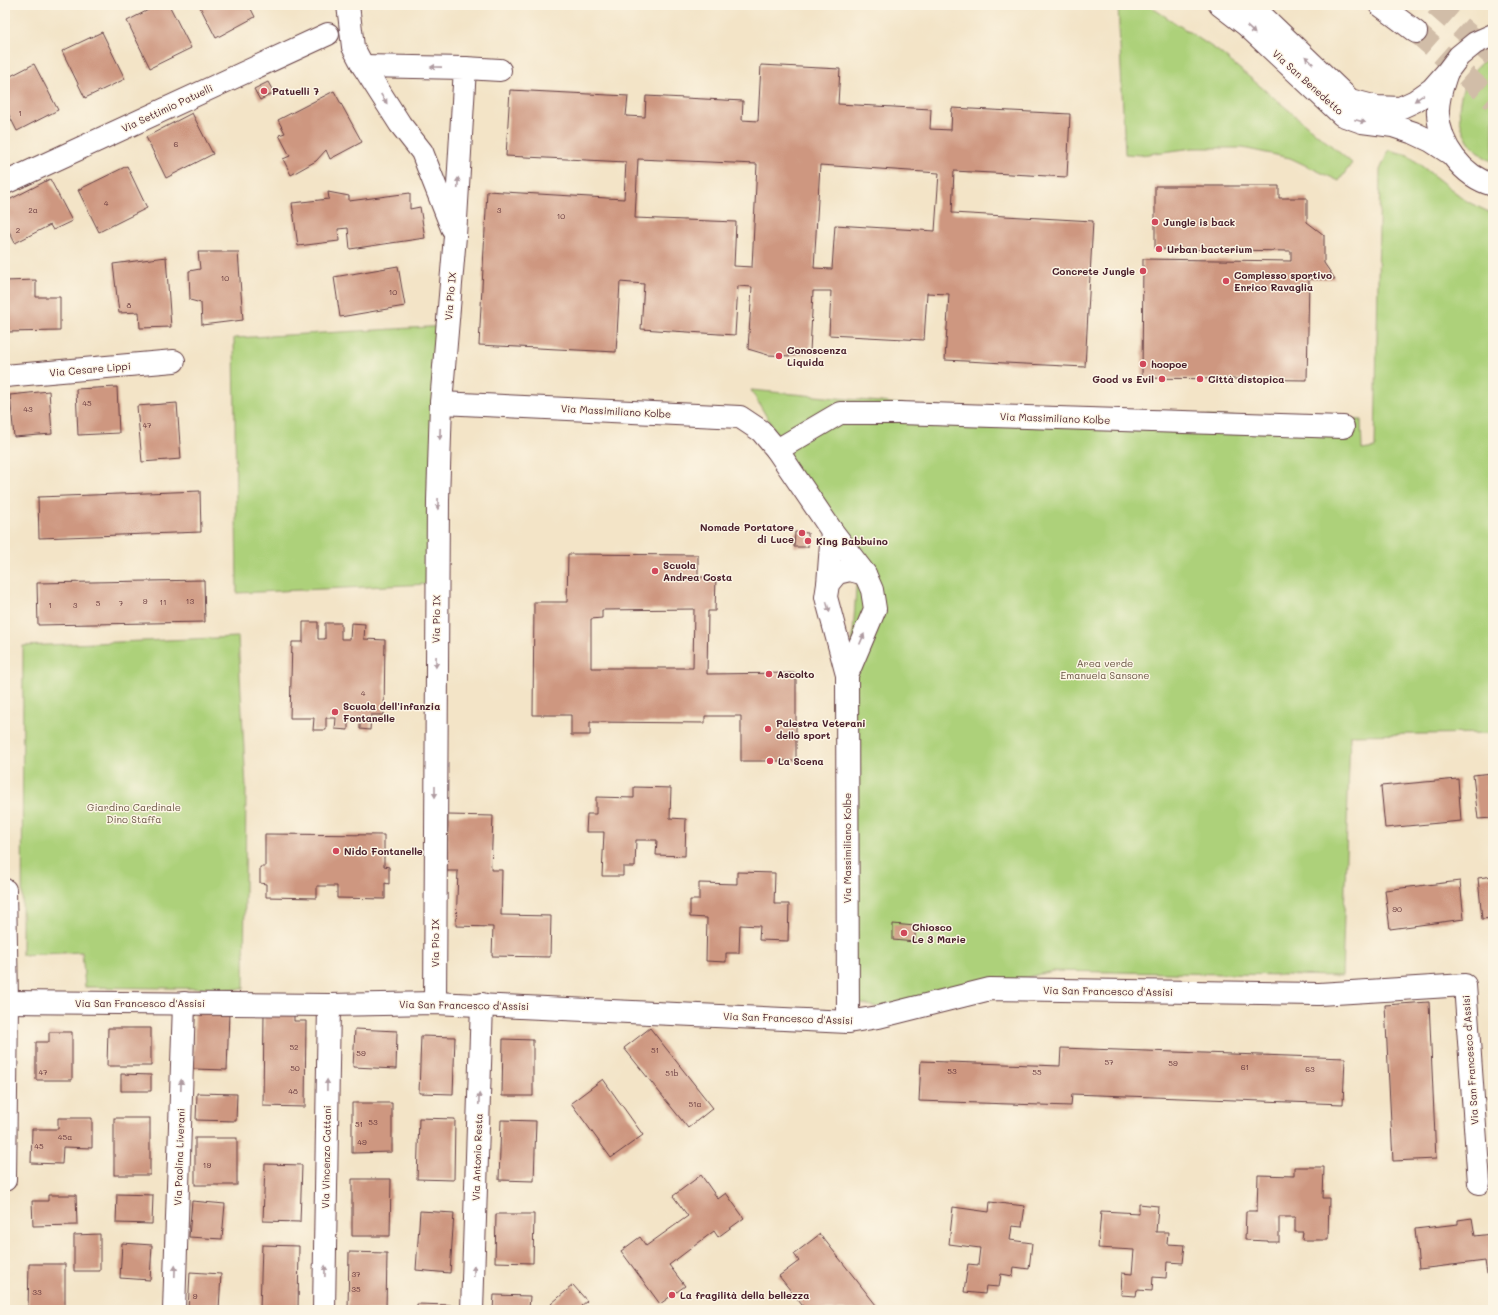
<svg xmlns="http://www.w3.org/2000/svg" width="1498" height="1315" font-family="Mali,sans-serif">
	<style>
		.green { fill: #add17a; stroke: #7c7852 }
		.building { fill: #ce9780; fill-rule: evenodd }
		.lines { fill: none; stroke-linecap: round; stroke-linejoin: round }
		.highway-tunnel { stroke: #d1bda8; stroke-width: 22; stroke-dasharray: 22 11; stroke-linecap: butt }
		.minor-casing { stroke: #633d42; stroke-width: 24 }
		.highway-casing { stroke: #633d42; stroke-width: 24 }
		.minor { stroke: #fff; stroke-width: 22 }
		.highway { stroke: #fff; stroke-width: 22 }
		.oneway { fill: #ae9aa0 }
		.poi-dot { fill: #d1495b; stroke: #fcf5e5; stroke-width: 1.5 }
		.labels { text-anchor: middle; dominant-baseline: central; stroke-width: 3; stroke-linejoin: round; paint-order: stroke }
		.number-label { font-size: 8px; fill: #6b3d40 }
		.street-label { font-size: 10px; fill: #4a1f2b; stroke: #fcf5e5 }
		.poi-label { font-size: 10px; font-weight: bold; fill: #4a1f2b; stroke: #fcf5e5; text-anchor: start }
		.park-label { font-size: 10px; fill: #685443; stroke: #fcf5e5 }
	</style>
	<rect width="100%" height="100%" fill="#fcf5e5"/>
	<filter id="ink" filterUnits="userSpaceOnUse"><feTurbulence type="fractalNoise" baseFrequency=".025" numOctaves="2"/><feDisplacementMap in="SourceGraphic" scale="8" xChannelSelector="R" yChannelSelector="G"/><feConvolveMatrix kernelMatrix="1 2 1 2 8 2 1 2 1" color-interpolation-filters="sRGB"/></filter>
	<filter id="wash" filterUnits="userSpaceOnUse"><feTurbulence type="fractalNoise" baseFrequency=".012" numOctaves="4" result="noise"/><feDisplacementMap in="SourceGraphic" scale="16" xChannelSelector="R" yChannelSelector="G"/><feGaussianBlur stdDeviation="0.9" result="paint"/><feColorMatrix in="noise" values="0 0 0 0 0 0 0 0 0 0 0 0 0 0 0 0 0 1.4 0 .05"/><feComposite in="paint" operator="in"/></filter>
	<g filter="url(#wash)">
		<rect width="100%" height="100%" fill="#f3e4c7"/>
		<g class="green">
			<path d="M 1118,5 L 1143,5 L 1151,7 L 1218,51 L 1352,163 L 1339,181 L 1290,158 L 1243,148 L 1193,148 L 1141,155 L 1125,154 Z"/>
			<path d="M 1493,55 L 1493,162 C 1483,157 1474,150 1468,140 C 1449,111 1463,70 1493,55 Z"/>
			<path d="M 1389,150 L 1408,155 L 1434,176 L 1468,202 L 1493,214 L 1493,733 L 1350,735 L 1342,976 L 1053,971 L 892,1010 L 852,1002 L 844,779 L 857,572 L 751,390 L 976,411 L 1361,420 L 1362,450 L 1375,448 L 1380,170 Z"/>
			<path d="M 447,326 L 430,584 L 237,593 L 234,338 Z"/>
			<path d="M 238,637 L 246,787 L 244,989 L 85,987 L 82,952 L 22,955 L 23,646 Z"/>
		</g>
		<g id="blocks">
			<g class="building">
				<path d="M 158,5 L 169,5 L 191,48 L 150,68 L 127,21 Z"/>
				<path d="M 199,5 L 249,5 L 255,17 L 216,38 Z"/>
				<path d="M 102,32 L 125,79 L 85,98 L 62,51 Z"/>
				<path d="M 34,64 L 58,110 L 17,131 L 5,107 L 5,79 Z"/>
				<path d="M 761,65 L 840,69 L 838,104 L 931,109 L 930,129 L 951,130 L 952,108 L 1070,114 L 1067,177 L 954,171 L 952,213 L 1093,221 L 1085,367 L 945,360 L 949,294 L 927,293 L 924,340 L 829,335 L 831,291 L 813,291 L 810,352 L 791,356 L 768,355 L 748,349 L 752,287 L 738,286 L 735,335 L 641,329 L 644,284 L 620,282 L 616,352 L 479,345 L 487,191 L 624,199 L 626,162 L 506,156 L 510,90 L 628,96 L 626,116 L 645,117 L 646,96 L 743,101 L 742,120 L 758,121 ZM 638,159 L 757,164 L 752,267 L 734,266 L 736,222 L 635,218 ZM 820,165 L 939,173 L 935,231 L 835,225 L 832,269 L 814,268 Z"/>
				<path d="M 268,82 L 274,93 L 260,100 L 254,89 Z"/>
				<path d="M 334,91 L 362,142 L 330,159 L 326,150 L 316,161 L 291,175 L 283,159 L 290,156 L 279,135 L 285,133 L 278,120 Z"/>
				<path d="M 192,113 L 213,154 L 166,178 L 146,137 Z"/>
				<path d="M 127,166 L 147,208 L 99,232 L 78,190 Z"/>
				<path d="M 50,179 L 72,221 L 53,230 L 50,225 L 15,243 L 5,223 L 5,202 Z"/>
				<path d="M 1155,186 L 1279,186 L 1279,198 L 1307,198 L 1307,222 L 1324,235 L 1324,263 L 1335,279 L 1309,279 L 1307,380 L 1142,378 L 1143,259 L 1291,261 L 1291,251 L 1155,249 Z"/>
				<path d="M 328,192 L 349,196 L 349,201 L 410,193 L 410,209 L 420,207 L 425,238 L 350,249 L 348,228 L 338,229 L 339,241 L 298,246 L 292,203 L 329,199 Z"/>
				<path d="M 198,252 L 238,252 L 243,320 L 202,325 L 201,303 L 190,300 L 189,271 L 200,269 Z"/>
				<path d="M 166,257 L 171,327 L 140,328 L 139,312 L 119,313 L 113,264 Z"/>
				<path d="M 398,266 L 405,306 L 340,317 L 334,277 Z"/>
				<path d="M 36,280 L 36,297 L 60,297 L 60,331 L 6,332 L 5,281 Z"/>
				<path d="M 117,387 L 119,433 L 78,435 L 76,389 Z"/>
				<path d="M 49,391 L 52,434 L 14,437 L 10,395 Z"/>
				<path d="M 177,403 L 181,459 L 142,462 L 137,406 Z"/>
				<path d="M 200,491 L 201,532 L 39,538 L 38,497 Z"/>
				<path d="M 795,532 L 808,533 L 808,547 L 794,547 Z"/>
				<path d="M 568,554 L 698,555 L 698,577 L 716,577 L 715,611 L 708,611 L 707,674 L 796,673 L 796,761 L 741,761 L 741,716 L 705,716 L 705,723 L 590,722 L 590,735 L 571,735 L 571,715 L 533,715 L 534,602 L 567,602 ZM 694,609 L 693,668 L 591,668 L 591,619 L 602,618 L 602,610 Z"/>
				<path d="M 204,580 L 205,622 L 38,625 L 37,583 Z"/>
				<path d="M 303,622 L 318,622 L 318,639 L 325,639 L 325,623 L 341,623 L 341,639 L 350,639 L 351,623 L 365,624 L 364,639 L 385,640 L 384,715 L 371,715 L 370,730 L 360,729 L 360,720 L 348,719 L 348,730 L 335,729 L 336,718 L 326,718 L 326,730 L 313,730 L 314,718 L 290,718 L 292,642 L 303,642 Z"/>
				<path d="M 1493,773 L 1493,818 L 1478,819 L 1473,775 Z"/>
				<path d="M 1458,779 L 1461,821 L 1385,828 L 1381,786 Z"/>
				<path d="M 634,787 L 671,788 L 670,818 L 686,819 L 685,856 L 656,855 L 657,840 L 636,840 L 635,867 L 623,867 L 623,876 L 602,876 L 604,832 L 586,832 L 587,814 L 596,814 L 596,797 L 634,798 Z"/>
				<path d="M 448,815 L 493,816 L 491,870 L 502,870 L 501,915 L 551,916 L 550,957 L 492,956 L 493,927 L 456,926 L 458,871 L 447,871 Z"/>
				<path d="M 265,834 L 384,835 L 384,866 L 389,867 L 389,884 L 385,883 L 385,899 L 337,898 L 337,886 L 317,886 L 317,898 L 266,897 L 266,884 L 260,883 L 260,867 L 265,867 Z"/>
				<path d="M 737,872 L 775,873 L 774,904 L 789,904 L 788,941 L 759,940 L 760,926 L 740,925 L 739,953 L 726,953 L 726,962 L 706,961 L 707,918 L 690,917 L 690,900 L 699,900 L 699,883 L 737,884 Z"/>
				<path d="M 1493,876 L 1493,918 L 1482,919 L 1478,878 Z"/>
				<path d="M 1460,881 L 1464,919 L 1390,929 L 1385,890 Z"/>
				<path d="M 893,924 L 915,926 L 915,942 L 893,940 Z"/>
				<path d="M 1429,1002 L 1436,1159 L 1393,1161 L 1385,1005 Z"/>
				<path d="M 195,1011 L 229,1012 L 227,1070 L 193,1069 Z"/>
				<path d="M 264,1013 L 294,1013 L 294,1021 L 306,1021 L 305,1107 L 263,1106 Z"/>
				<path d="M 108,1028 L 151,1028 L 151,1066 L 107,1066 Z"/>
				<path d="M 650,1028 L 713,1108 L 688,1128 L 624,1048 Z"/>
				<path d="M 355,1029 L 397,1031 L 396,1069 L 353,1067 Z"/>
				<path d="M 49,1032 L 72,1032 L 72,1080 L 36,1080 L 36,1042 L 49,1042 Z"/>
				<path d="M 421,1036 L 455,1037 L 453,1094 L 419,1093 Z"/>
				<path d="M 503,1039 L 533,1040 L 533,1096 L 502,1096 Z"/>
				<path d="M 1061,1048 L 1345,1058 L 1343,1104 L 1072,1094 L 1071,1106 L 919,1101 L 921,1061 L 1060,1066 Z"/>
				<path d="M 121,1074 L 151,1075 L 151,1091 L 121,1091 Z"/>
				<path d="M 603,1079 L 643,1135 L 611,1158 L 571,1103 Z"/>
				<path d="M 197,1093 L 237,1094 L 236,1121 L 196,1120 Z"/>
				<path d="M 352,1103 L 392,1103 L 392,1152 L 352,1153 Z"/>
				<path d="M 58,1118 L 92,1118 L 92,1148 L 63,1147 L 62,1164 L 31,1163 L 32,1129 L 58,1129 Z"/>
				<rect x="114" y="1118" width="36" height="57"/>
				<path d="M 419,1118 L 455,1119 L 454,1180 L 417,1179 Z"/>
				<path d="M 501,1120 L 536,1121 L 534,1181 L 499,1180 Z"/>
				<rect x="195" y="1138" width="42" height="47"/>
				<path d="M 265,1164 L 302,1165 L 300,1222 L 263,1221 Z"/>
				<path d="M 1294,1167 L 1324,1167 L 1323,1198 L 1329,1198 L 1328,1240 L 1302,1240 L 1303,1232 L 1295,1232 L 1295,1217 L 1279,1217 L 1279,1242 L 1268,1242 L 1268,1241 L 1245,1240 L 1246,1211 L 1257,1211 L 1258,1175 L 1294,1176 Z"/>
				<path d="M 701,1175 L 718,1199 L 726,1193 L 744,1218 L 718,1237 L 714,1231 L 669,1265 L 685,1286 L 660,1304 L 621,1251 L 640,1237 L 646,1246 L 688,1216 L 673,1196 Z"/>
				<path d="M 352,1179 L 391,1179 L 390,1236 L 352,1236 Z"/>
				<path d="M 117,1194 L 153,1195 L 152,1224 L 116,1223 Z"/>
				<path d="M 48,1195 L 76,1195 L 77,1225 L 33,1226 L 32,1201 L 48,1201 Z"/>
				<path d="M 192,1201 L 225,1204 L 222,1239 L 189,1237 Z"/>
				<path d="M 990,1202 L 1025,1206 L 1022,1227 L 1012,1226 L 1010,1240 L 1032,1243 L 1029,1269 L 1014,1267 L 1013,1276 L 1001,1274 L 999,1287 L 986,1286 L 985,1294 L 964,1292 L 968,1264 L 978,1265 L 980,1248 L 949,1244 L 953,1207 L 989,1212 Z"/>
				<path d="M 1139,1204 L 1158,1206 L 1156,1232 L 1168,1232 L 1167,1244 L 1185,1245 L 1183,1263 L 1167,1262 L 1166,1278 L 1153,1277 L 1152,1291 L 1137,1290 L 1136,1296 L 1121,1295 L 1122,1273 L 1132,1274 L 1134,1250 L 1098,1248 L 1101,1211 L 1139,1213 Z"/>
				<path d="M 420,1211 L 454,1213 L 450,1273 L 416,1270 Z"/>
				<path d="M 496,1214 L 534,1214 L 533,1263 L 495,1262 Z"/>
				<path d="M 1472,1218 L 1475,1236 L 1493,1234 L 1493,1274 L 1487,1274 L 1485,1261 L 1419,1269 L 1415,1229 L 1458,1224 L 1458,1220 Z"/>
				<path d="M 100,1234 L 100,1271 L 74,1271 L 74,1235 Z"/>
				<path d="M 820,1234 L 880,1310 L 806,1310 L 779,1276 L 799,1261 L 794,1254 Z"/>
				<path d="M 122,1243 L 152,1245 L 150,1280 L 120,1278 Z"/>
				<path d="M 262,1245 L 299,1246 L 298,1310 L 260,1310 Z"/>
				<path d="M 349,1252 L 387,1253 L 386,1310 L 348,1310 Z"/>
				<path d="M 29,1264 L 65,1264 L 65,1310 L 28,1310 Z"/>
				<path d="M 190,1272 L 221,1274 L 219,1310 L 188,1310 Z"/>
				<path d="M 573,1285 L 587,1301 L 581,1306 L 585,1310 L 556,1310 L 551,1304 Z"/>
				<path d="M 494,1295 L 530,1296 L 529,1310 L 493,1310 Z"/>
				<path d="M 417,1304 L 451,1305 L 451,1310 L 417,1310 Z"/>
			</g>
		</g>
	</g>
	<g filter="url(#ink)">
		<use href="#blocks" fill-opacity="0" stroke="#633d42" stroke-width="1"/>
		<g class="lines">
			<g class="highway-tunnel">
				<path d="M 1435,5 L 1493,56"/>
				<path d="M 1416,32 L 1493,100"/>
			</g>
			<defs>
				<g id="minor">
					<path d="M 348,5 L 353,47 L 363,66 L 400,124 L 422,152 L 452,228"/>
					<path d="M 1220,5 L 1246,25 L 1342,115 L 1362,122 L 1393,126 L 1414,133 L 1431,141 L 1451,154"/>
					<path d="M 1251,5 L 1350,100 L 1377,107 L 1400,108 L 1415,101 L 1432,89 L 1447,72 L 1459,56 L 1475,43 L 1493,35"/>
					<path d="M 363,66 L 465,68 L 455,236 L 441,403 L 438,500 L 435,1003"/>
					<path d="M 465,68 L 500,70"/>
					<path d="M 1446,75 C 1442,87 1437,100 1438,114 C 1440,146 1462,176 1493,185"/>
					<path d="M 5,183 L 328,34"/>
					<path d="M 5,376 L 174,361"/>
					<path d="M 441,403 L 740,417 L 761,431 L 777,450 L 832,531 L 865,574 L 872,590 L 875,609 L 847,675"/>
					<path d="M 777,450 L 840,413 L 899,413 L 1343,427"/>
					<path d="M 828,584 L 832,531"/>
					<path d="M 5,890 L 7,1002 L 5,1180"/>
					<path d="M 5,1002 L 329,1005 L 435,1003 L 848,1022 L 878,1017 L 990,989 L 1319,994 L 1465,985 L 1479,1183"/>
					<path d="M 848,1022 L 847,675 L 826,597 L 828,584 L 837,573 L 850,570 L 865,574"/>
					<path d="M 174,1310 L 184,1003"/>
					<path d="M 324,1310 L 329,1005"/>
					<path d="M 472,1310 L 482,1004"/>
				</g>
				<path id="highway" d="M 1380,5 L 1416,32"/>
			</defs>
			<use href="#minor" class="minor-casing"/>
			<use href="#highway" class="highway-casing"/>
			<use href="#minor" class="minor"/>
			<use href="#highway" class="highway"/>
		</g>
		<defs><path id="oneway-solid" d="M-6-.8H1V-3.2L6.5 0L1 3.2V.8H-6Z"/></defs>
		<g class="oneway">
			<use href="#oneway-solid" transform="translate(1251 30) rotate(43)"/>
			<use href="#oneway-solid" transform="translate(1309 60) rotate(-136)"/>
			<use href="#oneway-solid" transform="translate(436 67) rotate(-179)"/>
			<use href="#oneway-solid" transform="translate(1419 98) rotate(146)"/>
			<use href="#oneway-solid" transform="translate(384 99) rotate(57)"/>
			<use href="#oneway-solid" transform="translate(1360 121) rotate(15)"/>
			<use href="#oneway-solid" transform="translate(458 183) rotate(-87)"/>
			<use href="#oneway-solid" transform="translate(440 434) rotate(92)"/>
			<use href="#oneway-solid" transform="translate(438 504) rotate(91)"/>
			<use href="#oneway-solid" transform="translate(828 607) rotate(75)"/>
			<use href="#oneway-solid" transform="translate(862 639) rotate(-67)"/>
			<use href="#oneway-solid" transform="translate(436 662) rotate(91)"/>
			<use href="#oneway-solid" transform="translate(435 792) rotate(90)"/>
			<use href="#oneway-solid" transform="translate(181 1085) rotate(-88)"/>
			<use href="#oneway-solid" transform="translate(327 1085) rotate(-89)"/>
			<use href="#oneway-solid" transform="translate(479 1099) rotate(-88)"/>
			<use href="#oneway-solid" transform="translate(175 1271) rotate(-88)"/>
			<use href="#oneway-solid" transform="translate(325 1271) rotate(-89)"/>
			<use href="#oneway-solid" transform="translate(474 1271) rotate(-88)"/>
		</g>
	</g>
	<g class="poi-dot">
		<circle cx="264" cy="91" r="4"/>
		<circle cx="1155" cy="222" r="4"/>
		<circle cx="1159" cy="249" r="4"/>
		<circle cx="1143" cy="271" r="4"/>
		<circle cx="1226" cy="281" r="4"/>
		<circle cx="779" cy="356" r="4"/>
		<circle cx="1143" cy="364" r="4"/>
		<circle cx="1162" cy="379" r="4"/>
		<circle cx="1200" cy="379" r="4"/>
		<circle cx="802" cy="533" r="4"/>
		<circle cx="808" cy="541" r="4"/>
		<circle cx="655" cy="571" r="4"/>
		<circle cx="769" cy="674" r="4"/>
		<circle cx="335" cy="712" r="4"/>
		<circle cx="768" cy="729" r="4"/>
		<circle cx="770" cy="761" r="4"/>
		<circle cx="336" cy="851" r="4"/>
		<circle cx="904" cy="933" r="4"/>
		<circle cx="672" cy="1295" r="4"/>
	</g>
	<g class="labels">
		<g class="number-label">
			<text x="20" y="113">1</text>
			<text x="176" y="144">6</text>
			<text x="106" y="203">4</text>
			<text x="33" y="210">2a</text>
			<text x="499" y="210">3</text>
			<text x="561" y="216">10</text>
			<text x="18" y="230">2</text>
			<text x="225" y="278">10</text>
			<text x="393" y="292">10</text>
			<text x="129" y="305">8</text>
			<text x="87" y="403">45</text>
			<text x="28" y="409">43</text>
			<text x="147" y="425">47</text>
			<text x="145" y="601">9</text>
			<text x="190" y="601">13</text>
			<text x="163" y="602">11</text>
			<text x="98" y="603">5</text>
			<text x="121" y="603">7</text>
			<text x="50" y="605">1</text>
			<text x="75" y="605">3</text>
			<text x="363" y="693">4</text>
			<text x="1397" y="909">90</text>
			<text x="294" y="1047">52</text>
			<text x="655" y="1050">51</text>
			<text x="361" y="1053">59</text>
			<text x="1109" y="1062">57</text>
			<text x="1173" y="1063">59</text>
			<text x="1245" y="1067">61</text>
			<text x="295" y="1068">50</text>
			<text x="1310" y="1069">63</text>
			<text x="952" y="1071">53</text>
			<text x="43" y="1072">47</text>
			<text x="1037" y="1072">55</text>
			<text x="672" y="1073">51b</text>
			<text x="293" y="1091">48</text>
			<text x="695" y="1104">51a</text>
			<text x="373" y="1122">53</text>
			<text x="359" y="1124">51</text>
			<text x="65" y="1137">45a</text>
			<text x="362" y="1142">49</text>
			<text x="39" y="1146">45</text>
			<text x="207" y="1165">19</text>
			<text x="356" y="1274">37</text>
			<text x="356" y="1289">35</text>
			<text x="37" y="1292">33</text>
			<text x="195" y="1296">9</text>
		</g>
		<g class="street-label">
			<text transform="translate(1308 82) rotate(42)">Via San Benedetto</text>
			<text transform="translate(167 108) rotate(-25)">Via Settimio Patuelli</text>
			<text transform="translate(450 296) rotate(-85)">Via Pio IX</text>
			<text transform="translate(90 369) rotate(-5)">Via Cesare Lippi</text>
			<text transform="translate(616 411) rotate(3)">Via Massimiliano Kolbe</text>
			<text transform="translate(1055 418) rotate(2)">Via Massimiliano Kolbe</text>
			<text transform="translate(436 619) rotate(-89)">Via Pio IX</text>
			<text transform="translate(847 848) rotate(-90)">Via Massimiliano Kolbe</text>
			<text transform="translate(435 943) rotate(-90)">Via Pio IX</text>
			<text transform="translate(1108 991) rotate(1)">Via San Francesco d'Assisi</text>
			<text x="140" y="1003">Via San Francesco d'Assisi</text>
			<text transform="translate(464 1005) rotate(1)">Via San Francesco d'Assisi</text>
			<text transform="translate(788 1018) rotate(2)">Via San Francesco d'Assisi</text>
			<text transform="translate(1470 1060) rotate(-94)">Via San Francesco d'Assisi</text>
			<text transform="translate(179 1157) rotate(-88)">Via Paolina Liverani</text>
			<text transform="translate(326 1157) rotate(-89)">Via Vincenzo Cattani</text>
			<text transform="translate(477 1157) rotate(-88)">Via Antonio Resta</text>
		</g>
		<g class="poi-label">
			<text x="272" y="91">Patuelli 7</text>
			<text x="1163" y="222">Jungle is back</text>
			<text x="1167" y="249">Urban bacterium</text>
			<text x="1135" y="271" text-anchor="end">Concrete Jungle</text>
			<text x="1234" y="275">Complesso sportivo<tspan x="1234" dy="12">Enrico Ravaglia</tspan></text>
			<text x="787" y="350">Conoscenza<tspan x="787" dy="12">Liquida</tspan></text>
			<text x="1151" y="364">hoopoe</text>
			<text x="1154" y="379" text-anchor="end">Good vs Evil</text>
			<text x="1208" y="379">Città distopica</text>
			<text x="794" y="527" text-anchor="end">Nomade Portatore<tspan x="794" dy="12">di Luce</tspan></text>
			<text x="816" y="541">King Babbuino</text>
			<text x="663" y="565">Scuola<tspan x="663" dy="12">Andrea Costa</tspan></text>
			<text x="777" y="674">Ascolto</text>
			<text x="343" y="706">Scuola dell'infanzia<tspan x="343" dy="12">Fontanelle</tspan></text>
			<text x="776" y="723">Palestra Veterani<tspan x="776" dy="12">dello sport</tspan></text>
			<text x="778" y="761">La Scena</text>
			<text x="344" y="851">Nido Fontanelle</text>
			<text x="912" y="927">Chiosco<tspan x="912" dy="12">Le 3 Marie</tspan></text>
			<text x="680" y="1295">La fragilità della bellezza</text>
		</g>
		<g class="park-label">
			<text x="1105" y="663">Area verde<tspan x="1105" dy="12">Emanuela Sansone</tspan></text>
			<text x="134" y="807">Giardino Cardinale<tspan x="134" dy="12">Dino Staffa</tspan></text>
		</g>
	</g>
	<rect width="1498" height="1315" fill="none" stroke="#fcf5e5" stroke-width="20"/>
</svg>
